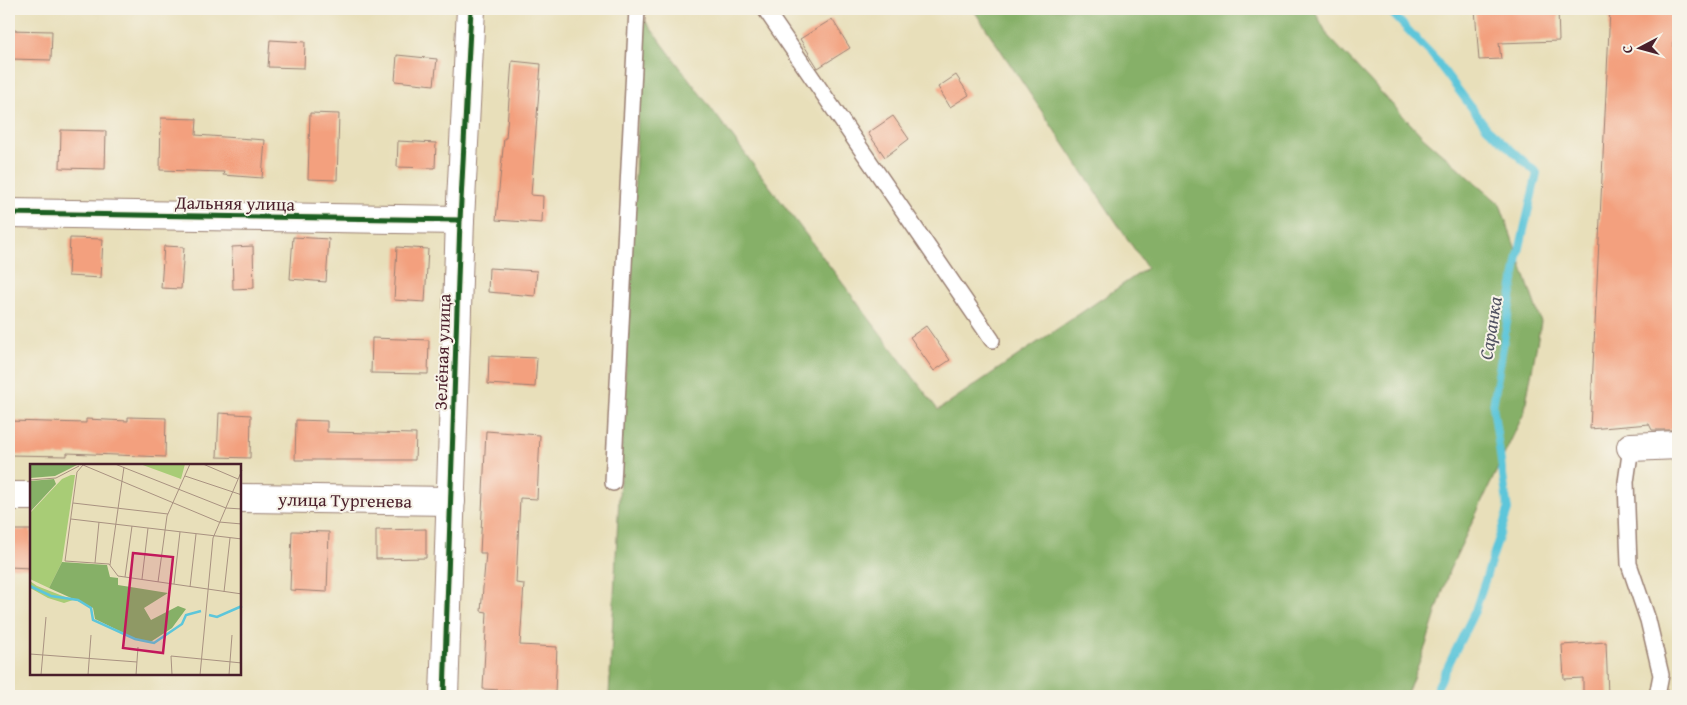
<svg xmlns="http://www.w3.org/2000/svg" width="1687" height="705" font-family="'Gentium Book Plus',serif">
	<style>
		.forest { fill: #86b067; stroke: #686849 }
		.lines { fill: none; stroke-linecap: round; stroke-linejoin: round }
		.stream { stroke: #5dc6da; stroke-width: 8 }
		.building { fill: #f3a07e }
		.service-casing { stroke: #997f72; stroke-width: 18 }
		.minor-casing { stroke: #997f72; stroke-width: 30 }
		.service { stroke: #fff; stroke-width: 15 }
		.minor { stroke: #fff; stroke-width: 28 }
		.cycleway-casing { stroke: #f7f3e8; stroke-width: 8 }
		.cycleway { stroke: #1b5e20; stroke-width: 5 }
		.labels { text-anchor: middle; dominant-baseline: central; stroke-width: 4; stroke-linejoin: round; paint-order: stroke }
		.street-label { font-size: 18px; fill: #4a1f2b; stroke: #f7f3e8 }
		.water-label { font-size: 19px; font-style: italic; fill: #505160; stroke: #f7f3e8 }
		.inset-river { fill: none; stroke: #5dc6da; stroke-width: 2.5 }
		.inset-road { fill: none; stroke: #a99281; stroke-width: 1 }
		.view { fill: #c2185b; fill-opacity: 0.15; stroke: #c2185b; stroke-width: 2.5 }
		.inset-edge { fill: none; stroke: #4a1f2b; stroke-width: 2.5 }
	</style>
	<rect width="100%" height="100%" fill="#f7f3e8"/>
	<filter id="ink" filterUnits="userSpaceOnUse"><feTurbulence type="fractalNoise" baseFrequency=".02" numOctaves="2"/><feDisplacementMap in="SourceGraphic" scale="10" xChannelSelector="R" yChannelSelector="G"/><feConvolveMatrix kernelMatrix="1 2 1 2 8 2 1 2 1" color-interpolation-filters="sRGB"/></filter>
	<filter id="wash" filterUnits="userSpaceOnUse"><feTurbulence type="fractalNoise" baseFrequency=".0096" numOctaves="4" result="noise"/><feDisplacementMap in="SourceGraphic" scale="20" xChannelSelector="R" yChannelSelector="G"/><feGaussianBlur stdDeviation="1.12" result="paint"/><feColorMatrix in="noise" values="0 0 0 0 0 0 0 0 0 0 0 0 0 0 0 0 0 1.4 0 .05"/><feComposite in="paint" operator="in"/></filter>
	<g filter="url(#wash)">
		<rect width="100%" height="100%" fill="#e8dfba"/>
		<path class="forest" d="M 973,9 L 1314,9 L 1328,36 L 1423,137 L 1500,204 L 1541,322 L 1524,413 L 1449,571 L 1426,645 L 1406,696 L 609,696 L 643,18 L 938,410 L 1147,268 Z"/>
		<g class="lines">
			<path class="stream" d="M 1388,9 L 1432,55 L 1487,128 L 1537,173 L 1518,256 L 1493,406 L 1508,510 L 1475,611 L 1433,696"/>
		</g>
		<g id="blocks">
			<g class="building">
				<path d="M 1475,9 L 1558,9 L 1559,41 L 1499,43 L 1501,59 L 1479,60 Z"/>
				<path d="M 1610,9 L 1673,9 L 1674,51 L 1678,52 L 1678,430 L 1652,430 L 1649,424 L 1590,429 Z"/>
				<path d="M 832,19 L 850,48 L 818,68 L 800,39 Z"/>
				<path d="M 9,30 L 52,31 L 51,60 L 9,59 Z"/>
				<path d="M 270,40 L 305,42 L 304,68 L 268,67 Z"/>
				<path d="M 397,55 L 437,59 L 434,85 L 395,81 Z"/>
				<path d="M 512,61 L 541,64 L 531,195 L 543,196 L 542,223 L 496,220 L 504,138 L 506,138 Z"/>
				<path d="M 956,75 L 969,95 L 950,107 L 938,87 Z"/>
				<path d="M 310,113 L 339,114 L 337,180 L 308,179 Z"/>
				<path d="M 893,116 L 909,139 L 885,157 L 868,133 Z"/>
				<path d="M 161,118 L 197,119 L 196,135 L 265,140 L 262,178 L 223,175 L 224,172 L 160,170 Z"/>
				<path d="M 61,130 L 106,131 L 105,169 L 60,168 Z"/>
				<path d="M 398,141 L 436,143 L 435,168 L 397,167 Z"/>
				<path d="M 293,237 L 329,239 L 326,282 L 290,279 Z"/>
				<path d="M 70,238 L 103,239 L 101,278 L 68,276 Z"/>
				<path d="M 164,246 L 184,247 L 181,289 L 161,288 Z"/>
				<path d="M 253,246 L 254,288 L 233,289 L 232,247 Z"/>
				<path d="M 397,247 L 428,249 L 425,302 L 394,300 Z"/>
				<path d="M 489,268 L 537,271 L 535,296 L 488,292 Z"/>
				<path d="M 926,326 L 950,360 L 934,371 L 910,337 Z"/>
				<path d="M 372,338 L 429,340 L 428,374 L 371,373 Z"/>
				<path d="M 489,356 L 537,358 L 535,387 L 488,384 Z"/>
				<path d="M 219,413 L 251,415 L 250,458 L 217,457 Z"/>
				<path d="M 128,417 L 166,418 L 165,457 L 67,453 L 67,456 L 9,455 L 9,421 L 86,423 L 86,419 L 128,421 Z"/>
				<path d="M 296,420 L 327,421 L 327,432 L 416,434 L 415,460 L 295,460 Z"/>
				<path d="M 486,431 L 540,435 L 537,499 L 520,498 L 516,583 L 524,584 L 520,645 L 557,647 L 555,693 L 483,689 L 487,612 L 481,611 L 486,553 L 480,553 Z"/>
				<path d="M 426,529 L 426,558 L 376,559 L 376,530 Z"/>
				<path d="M 9,530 L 31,530 L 31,568 L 9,567 Z"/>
				<path d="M 292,531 L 329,532 L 327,592 L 290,590 Z"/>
				<path d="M 1606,642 L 1608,696 L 1583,696 L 1583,678 L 1564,679 L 1562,645 Z"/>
			</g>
		</g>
	</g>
	<g filter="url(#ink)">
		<use href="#blocks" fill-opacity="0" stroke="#997f72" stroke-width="1"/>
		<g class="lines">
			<defs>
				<g id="service">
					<path d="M 765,9 L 992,340"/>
					<path d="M 1631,447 L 1626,482 L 1629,564 L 1648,620 L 1661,675 L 1657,696"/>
					<path d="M 613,483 L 637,9"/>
				</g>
				<g id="minor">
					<path d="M 9,213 L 460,220"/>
					<path d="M 1631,447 L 1678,445"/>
					<path d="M 9,496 L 31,496"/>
					<path d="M 240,498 L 451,501"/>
					<path d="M 444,696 L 460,220 L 471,9"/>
				</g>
			</defs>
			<use href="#service" class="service-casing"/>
			<use href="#minor" class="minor-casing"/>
			<use href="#service" class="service"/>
			<use href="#minor" class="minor"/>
			<defs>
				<g id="cycleway">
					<path d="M 9,213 L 460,220"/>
					<path d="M 444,696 L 460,220 L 471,9"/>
				</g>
			</defs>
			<use href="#cycleway" class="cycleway-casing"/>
			<use href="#cycleway" class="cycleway"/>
		</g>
	</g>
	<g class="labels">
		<g class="street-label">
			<text transform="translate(235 203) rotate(1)">Дальняя улица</text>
			<text transform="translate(442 352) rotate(-88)">Зелёная улица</text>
			<text transform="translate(345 500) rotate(1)">улица Тургенева</text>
		</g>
		<g class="water-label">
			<text transform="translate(1490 328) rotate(-81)">Саранка</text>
		</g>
	</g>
	<g transform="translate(30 464)">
		<rect width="211" height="211" fill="#e8dfba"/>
		<path d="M 110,0 L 155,0 L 151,15 ZM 41,11 L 45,11 L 32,98 L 19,124 L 0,115 L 0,49 L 32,15 ZM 0,117 L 7,122 L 43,136 L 34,139 L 18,134 L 0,124 Z" fill="#a8cc76"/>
		<path d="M 0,0 L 49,0 L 25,12 L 0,14 ZM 24,15 L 26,20 L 0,48 L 0,17 ZM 32,98 L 77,101 L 80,113 L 88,114 L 88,121 L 138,129 L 114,144 L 121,156 L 148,142 L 156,145 L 142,164 L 122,177 L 110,177 L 65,155 L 63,144 L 59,142 L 19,124 Z" fill="#86b067"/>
		<path class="inset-river" d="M 0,122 L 21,132 L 48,136 L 61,144 L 63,156 L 105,175 L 124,179 L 152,160 L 156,151 L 171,147M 179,151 L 187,153 L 212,142"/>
		<path class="inset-road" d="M 85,0 L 196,44 L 212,45M 173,0 L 208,15M 53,1 L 47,8 L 35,97 L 79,100 L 88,112 L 212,130M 53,1 L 189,58 L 212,60M 155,12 L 212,31M 0,16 L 26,14 L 49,2M 43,39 L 138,50M 41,55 L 212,75M 65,99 L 69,58M 80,101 L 94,3M 95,113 L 102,62M 112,115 L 118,64M 128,118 L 137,52 L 160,0M 144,120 L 150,68M 160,123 L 166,70M 194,128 L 200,74M 0,190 L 107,198M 11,211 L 16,153M 58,211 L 61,171M 106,211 L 108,183M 142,211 L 141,192 L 212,199M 170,211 L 183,74 L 212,6M 199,211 L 202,171"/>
		<path class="view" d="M 103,89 L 143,93 L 133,189 L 93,184 Z"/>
		<rect width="211" height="211" class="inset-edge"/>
	</g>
	<rect width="1687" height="705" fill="none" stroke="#f7f3e8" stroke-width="30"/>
	<g transform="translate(1640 48) rotate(264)" stroke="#f7f3e8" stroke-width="4" paint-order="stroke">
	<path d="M0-4L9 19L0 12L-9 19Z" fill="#4a1f2b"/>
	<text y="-8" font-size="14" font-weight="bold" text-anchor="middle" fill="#4a1f2b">С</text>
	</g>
</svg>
